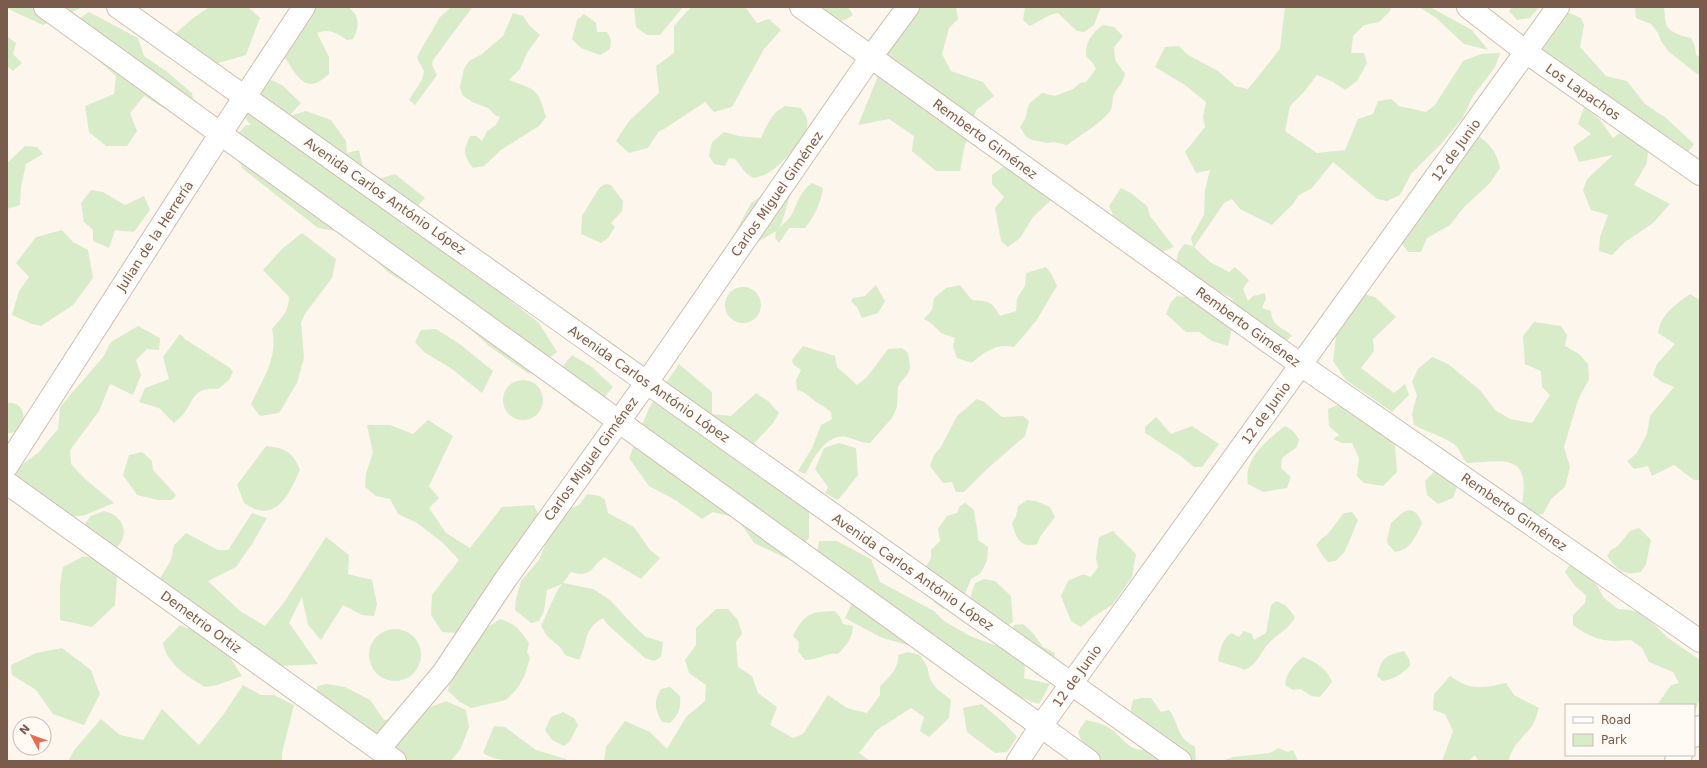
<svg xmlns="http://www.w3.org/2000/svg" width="1707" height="768" font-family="'DejaVu Sans',sans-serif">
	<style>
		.green { fill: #d8ecc9 }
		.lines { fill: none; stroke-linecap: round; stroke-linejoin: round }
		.minor-casing { stroke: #d1beb0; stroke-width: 24 }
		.minor { stroke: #fff; stroke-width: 22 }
		.labels { text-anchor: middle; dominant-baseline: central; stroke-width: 3; stroke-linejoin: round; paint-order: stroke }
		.street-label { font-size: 13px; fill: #7a5c4d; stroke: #fffaf3 }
	</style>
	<rect width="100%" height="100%" fill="#fdf6ec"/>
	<g class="green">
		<path d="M 7,7 L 83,7 L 43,25 L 8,9 Z"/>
		<path d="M 209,7 L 248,7 L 260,18 L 246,55 L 205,67 L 168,40 L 192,19 Z"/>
		<path d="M 295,7 L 348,7 C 360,15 360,27 353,39 L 347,40 C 336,33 330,28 317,33 L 329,57 L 329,74 C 325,77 321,81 316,83 C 302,89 292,68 286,59 L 277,58 Z"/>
		<path d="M 451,7 L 470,7 L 471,9 L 433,60 L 432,65 L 437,75 L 415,105 L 409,100 L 422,80 L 424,71 L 417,58 L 419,53 L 440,17 Z"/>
		<path d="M 634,7 L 683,7 L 660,35 L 647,35 L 636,27 Z"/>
		<path d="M 691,7 L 745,7 L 757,23 L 769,19 L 781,30 L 764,49 L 732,107 L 714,112 L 705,102 L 664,129 L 659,131 L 648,148 L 629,153 L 616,141 L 629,121 L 659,93 L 656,66 L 674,53 L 674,26 Z"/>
		<path d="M 814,7 L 848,7 L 853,15 L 845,20 L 832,23 Z"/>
		<path d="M 918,7 L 956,7 L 958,19 L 949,28 L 942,54 L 951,71 L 983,82 L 994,96 L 976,110 L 970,136 L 965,144 L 960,171 L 936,171 L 912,151 L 914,136 L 889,119 L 858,125 L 876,81 L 882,53 L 895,44 L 902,26 Z"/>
		<path d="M 1025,7 L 1101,7 L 1094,25 L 1084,32 L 1077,31 L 1058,13 L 1050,15 L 1030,26 L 1023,20 Z"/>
		<path d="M 1285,7 L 1391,7 L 1390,11 L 1379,22 L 1364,25 L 1353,36 L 1351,53 L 1364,53 L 1367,63 L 1357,81 L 1345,90 L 1333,82 L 1317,75 L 1304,92 L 1290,106 L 1285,131 L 1317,153 L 1345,150 L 1358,119 L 1373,114 L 1378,101 L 1391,99 L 1399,106 L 1426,112 L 1435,105 L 1463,61 L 1481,54 L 1500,53 L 1495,67 L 1473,96 L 1462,119 L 1440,145 L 1411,174 L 1400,195 L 1387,201 L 1377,199 L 1333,162 L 1312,188 L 1299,195 L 1292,205 L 1272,225 L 1240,209 L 1232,199 L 1224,203 L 1194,247 L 1210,262 L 1229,272 L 1235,267 L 1249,280 L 1243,289 L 1248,301 L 1253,296 L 1265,293 L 1266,299 L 1262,308 L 1271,311 C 1272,328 1283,326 1292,336 L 1278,348 L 1231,307 L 1233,299 L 1196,280 L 1176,264 L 1178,253 L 1184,244 L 1193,246 L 1191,238 L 1204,215 L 1205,190 L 1210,170 L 1196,173 L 1185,152 L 1205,127 L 1203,117 L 1206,102 L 1185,85 L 1155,67 L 1165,47 L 1179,46 L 1188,55 L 1218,71 L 1235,86 L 1248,89 L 1280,49 Z"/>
		<path d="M 1419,7 L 1430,7 L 1472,30 L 1488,50 L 1464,44 L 1435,17 Z"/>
		<path d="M 1512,7 L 1539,7 L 1530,18 L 1517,20 L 1509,11 Z"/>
		<path d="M 1635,7 L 1663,7 C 1666,12 1664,17 1666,23 C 1668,33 1683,36 1691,38 L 1695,46 L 1696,55 L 1700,57 L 1700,75 L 1697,74 L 1668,51 L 1661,41 L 1658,33 L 1651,24 L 1636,18 Z"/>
		<path d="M 89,12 L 138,38 L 144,56 L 166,71 L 192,93 L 196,121 L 178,117 L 144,96 L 130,113 L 137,131 L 127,146 L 106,146 L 89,132 L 85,106 L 114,94 L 116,76 L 94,57 L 71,24 Z"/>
		<path d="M 513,13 L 523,16 L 529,25 L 540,35 L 527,53 L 520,69 L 509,80 C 536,90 538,88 546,117 L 539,126 L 501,150 L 484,166 L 473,168 C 463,155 463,151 470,136 L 476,136 L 482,141 L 487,131 L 496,125 L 500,117 L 495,115 L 488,108 L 472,102 L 462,95 L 460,86 L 464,69 L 469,61 L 482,54 L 503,36 Z"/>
		<path d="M 1570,13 L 1581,18 L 1584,25 L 1580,47 L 1606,76 L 1627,81 L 1645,104 L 1666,118 L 1694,144 L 1685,156 L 1532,45 L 1564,14 Z"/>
		<path d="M 584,14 L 596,23 L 597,32 L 607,32 L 611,40 L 610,49 L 600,55 L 581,48 L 572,39 L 577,20 Z"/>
		<path d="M 1103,25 L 1114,27 L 1123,36 L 1114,47 L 1115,60 L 1125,74 C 1122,86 1116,88 1113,97 C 1112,101 1113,105 1111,109 C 1106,120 1078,137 1067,145 L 1054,142 L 1047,143 L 1032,140 L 1026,137 L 1020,127 L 1025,119 L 1029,104 L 1042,93 L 1055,96 L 1073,89 L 1080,83 L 1086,82 L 1096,69 L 1093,63 L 1086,56 C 1085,42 1092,33 1103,25 Z"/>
		<path d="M 7,36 L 16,43 L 13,54 L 22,63 L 13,71 L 7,66 Z"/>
		<path d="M 267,78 L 282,85 L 301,103 L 289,116 L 306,111 L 331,120 L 346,141 L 347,153 L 359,150 L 364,172 L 379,179 L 395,174 L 425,198 L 401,224 L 447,246 L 464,268 L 497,290 L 539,323 L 557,352 L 529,374 L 489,346 L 445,306 L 389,273 L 347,233 L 318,228 L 243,169 L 229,143 L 246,125 L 251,125 L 231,102 Z"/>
		<path d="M 785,106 L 801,108 C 805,114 809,120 807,128 C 806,139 778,168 768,173 C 763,176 757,177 753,178 L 746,173 L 735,159 L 729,158 L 725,166 L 714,164 L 709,156 L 712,142 L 724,132 L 739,136 L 761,138 C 767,125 772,112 785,106 Z"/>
		<path d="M 1584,107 L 1600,120 L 1613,138 L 1622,131 L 1648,149 L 1647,163 L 1634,185 L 1670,204 L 1653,223 L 1625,242 L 1612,255 L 1599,251 L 1600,237 L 1608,215 L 1591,210 L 1583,190 L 1587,179 L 1613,155 L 1579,162 L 1573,147 L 1591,134 L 1578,124 Z"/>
		<path d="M 1474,133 C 1488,142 1497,151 1500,168 L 1490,183 L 1464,207 L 1450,225 L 1427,238 L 1421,252 L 1408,252 L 1402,244 L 1407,224 Z"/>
		<path d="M 25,146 L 37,147 L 43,154 L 26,164 L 21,187 L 20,205 L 7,209 L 7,163 Z"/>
		<path d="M 1008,163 L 1052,199 L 1033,217 L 1020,238 L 1008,247 L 1001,241 L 995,208 L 1004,197 L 992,184 L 992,175 Z"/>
		<path d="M 812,183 L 823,188 C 821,203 814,217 805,228 L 789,228 L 779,243 L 775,238 L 776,231 L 751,246 L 736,231 L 751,203 L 779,184 L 792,189 L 782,222 L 779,228 C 783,224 789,219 792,214 C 798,202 801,190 812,183 Z"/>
		<path d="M 606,184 L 611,185 L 623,201 L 622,211 L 611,223 L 615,227 L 608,238 L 601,243 L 581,234 L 582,216 L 600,187 Z"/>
		<path d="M 1121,188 L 1131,193 L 1147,206 L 1150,216 L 1174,247 L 1162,252 L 1141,236 L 1116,222 L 1109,206 Z"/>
		<path d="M 91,190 L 103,192 L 125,205 L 144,196 L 150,210 L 134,232 L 115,230 L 109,248 L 93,241 L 93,230 L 84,222 L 81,203 Z"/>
		<path d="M 62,230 L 73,242 L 88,250 L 93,278 L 73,305 L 41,326 L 32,324 L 12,315 L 19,291 L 29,277 L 16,263 L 36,237 Z"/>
		<path d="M 302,233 L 336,259 L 332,278 L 305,314 L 301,322 L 304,358 L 297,383 L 279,413 L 260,416 L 251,404 C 262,380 279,357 272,329 C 281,318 289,312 289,297 L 263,270 L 282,249 Z"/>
		<path d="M 1046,267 L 1052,275 L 1057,286 L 1036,321 L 1014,347 C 997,343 984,352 972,363 L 957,358 L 953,347 L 955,338 L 941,333 L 931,323 L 924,319 L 932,310 L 934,298 L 946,288 L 960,285 L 972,300 C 988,301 992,301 1000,316 L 1016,311 L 1017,298 L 1025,286 L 1026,273 Z"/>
		<path d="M 876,285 L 885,301 L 878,313 L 862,318 L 857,307 L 851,301 L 853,298 L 865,296 Z"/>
		<circle cx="743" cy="305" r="18"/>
		<path d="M 1350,291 L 1375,297 L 1396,317 L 1373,339 L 1374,351 L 1361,368 L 1394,393 L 1405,384 L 1409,395 L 1392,412 L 1346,380 L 1333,361 L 1337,326 Z"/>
		<path d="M 1690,294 L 1700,300 L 1700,480 L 1694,480 L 1674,465 L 1652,476 L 1648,466 L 1634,469 L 1627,461 L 1636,454 L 1647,434 L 1650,416 L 1674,387 L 1662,382 L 1653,375 L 1657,364 L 1675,344 L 1658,333 C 1661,314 1675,305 1690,294 Z"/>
		<path d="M 1177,296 L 1197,298 L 1233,323 L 1228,346 L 1212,341 L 1199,332 L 1186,332 L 1166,314 L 1171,302 Z"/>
		<path d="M 1534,322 L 1561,326 L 1567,335 L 1565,346 L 1579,354 L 1588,364 L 1589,379 L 1578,400 L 1564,447 L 1570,467 L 1565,487 L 1551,499 L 1543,514 L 1534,516 L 1522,504 C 1531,452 1504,461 1467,463 C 1462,458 1461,452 1457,447 C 1452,440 1423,430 1414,425 L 1412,414 L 1417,395 L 1412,382 L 1418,369 L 1432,357 L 1448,364 L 1480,390 L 1495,410 L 1510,419 L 1532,423 L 1550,395 L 1542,387 L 1541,371 L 1525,364 L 1523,336 Z"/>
		<path d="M 138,326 L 160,338 L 159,350 L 147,349 L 136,360 L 141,375 L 133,395 L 110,384 L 99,411 L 70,450 L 71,464 L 85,479 L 114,503 L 85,515 L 71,517 L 9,494 L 17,468 L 38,453 L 58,429 L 60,407 L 103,357 L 111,342 Z"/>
		<path d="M 436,329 L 461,345 L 493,371 L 482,393 L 452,369 L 424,352 L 415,342 L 421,330 Z"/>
		<path d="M 180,334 L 185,339 L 230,368 L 233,372 L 229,380 L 218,389 C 196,387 195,396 185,412 C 182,416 177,420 174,423 L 159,408 L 139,402 L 145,388 L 169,379 L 163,357 Z"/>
		<path d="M 803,346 L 835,356 L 837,367 L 857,385 L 867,377 L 888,349 L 902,348 L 908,353 L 910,367 L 909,372 L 898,386 L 897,407 L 892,418 L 870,443 C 861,443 855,439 846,437 C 827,433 812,459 806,474 L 798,471 L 812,448 L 821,425 L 832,419 L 831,412 C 825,406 816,403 811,398 C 805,393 805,392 797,390 L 796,380 L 801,370 L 794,365 L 792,360 Z"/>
		<path d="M 572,355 L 592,367 L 613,387 L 591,413 L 573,405 L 554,383 L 566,362 Z"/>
		<path d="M 679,364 L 712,392 L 712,414 L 731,416 L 756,393 L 768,401 L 779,413 L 773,423 L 751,447 L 809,489 L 809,538 L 790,560 L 754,543 L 737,518 L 713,512 L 702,519 L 677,501 L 649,486 L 629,458 L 649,408 Z"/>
		<circle cx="523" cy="400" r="20"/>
		<path d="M 977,399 L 984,402 L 1002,417 L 1023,416 L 1029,421 L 1025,436 L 987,469 L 964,492 L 956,492 L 952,482 L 943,483 L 930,466 L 934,455 L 941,447 L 957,416 Z"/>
		<path d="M 7,403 C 29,400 29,434 7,433 Z"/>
		<path d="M 1342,403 L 1391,426 L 1395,446 L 1397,472 L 1383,486 L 1364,483 L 1357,476 L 1359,458 L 1352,443 L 1342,443 L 1333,439 L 1339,435 L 1329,426 L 1328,409 Z"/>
		<path d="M 1156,417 L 1171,434 L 1192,426 L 1219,444 L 1202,467 L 1194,467 L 1182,457 L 1145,433 L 1145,427 Z"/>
		<path d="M 428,420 L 453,436 L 429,486 L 439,498 L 429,508 L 446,533 L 470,548 L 502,507 L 534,505 L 545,529 L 457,633 L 442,632 L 431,615 L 432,595 L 459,560 L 443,543 L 417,523 L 398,514 L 390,499 L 376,496 L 365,487 L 366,473 L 373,453 L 367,425 L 390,425 L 413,434 Z"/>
		<path d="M 1285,426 L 1292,430 L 1299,439 L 1297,447 L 1282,458 L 1281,468 L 1291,477 L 1287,488 L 1263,492 L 1248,484 C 1243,459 1267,440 1285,426 Z"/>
		<path d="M 839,443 L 856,448 L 858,475 L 838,500 L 825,493 L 828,487 L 815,469 L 824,448 Z"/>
		<path d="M 266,446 C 285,448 293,452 300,470 C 292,486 282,516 258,510 C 253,509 248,505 244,503 L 237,485 Z"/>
		<path d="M 142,452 L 152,461 L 153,470 L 176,495 L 172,500 L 158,500 L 137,495 L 123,475 L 129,455 Z"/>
		<path d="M 1437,469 L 1447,475 L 1457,487 L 1453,498 L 1438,504 L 1427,495 L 1425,481 Z"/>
		<path d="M 587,494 L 600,496 L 605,500 L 608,513 L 634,527 L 650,550 L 660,558 L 641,579 L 604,557 C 590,569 591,578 571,572 L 563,583 L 593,589 L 610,600 L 636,628 L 646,637 L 663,642 L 661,657 L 654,661 L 645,658 L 608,625 L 603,618 C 582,630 589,641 579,660 L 565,655 L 561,648 L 548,637 L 541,626 L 557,591 L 562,584 L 547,590 L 544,611 L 539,621 L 531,623 L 515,610 L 516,599 L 521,581 L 539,560 L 549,535 L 569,509 L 579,505 Z"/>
		<path d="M 1027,500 L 1036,501 L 1050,507 L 1055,517 L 1040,537 L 1037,544 C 1020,549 1016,537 1012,523 L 1016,516 L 1018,506 Z"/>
		<path d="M 965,503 L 974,510 C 975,521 978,529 978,540 L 988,547 L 987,561 L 980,574 L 971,579 L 965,594 L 943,609 L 934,602 L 934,580 L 925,568 L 931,558 L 931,550 L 940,541 L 938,529 L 947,516 L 957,513 L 960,506 Z"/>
		<path d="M 1408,510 C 1416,510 1419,516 1422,523 C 1416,536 1411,550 1395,552 L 1388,544 L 1387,540 L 1391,523 L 1402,513 Z"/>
		<path d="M 104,511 C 126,516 131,539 112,551 L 83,526 L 91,516 Z"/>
		<path d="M 1352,512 L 1358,520 L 1345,551 L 1336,561 L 1328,562 L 1323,556 L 1316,545 L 1321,539 L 1327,535 L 1344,513 Z"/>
		<path d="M 252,513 L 267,518 L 252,544 L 236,567 L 208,581 L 240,611 L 265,626 L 285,601 L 326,537 L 349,555 L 348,574 L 372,580 L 377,604 L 374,616 L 362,615 L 343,605 L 321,640 L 308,625 L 302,597 L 289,623 L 318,664 L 283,666 L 206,638 L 229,656 L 242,676 L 217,685 L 205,687 C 188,677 166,663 163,643 L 180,625 L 189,629 L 159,580 L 171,560 L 174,545 L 186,533 L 218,550 L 228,550 Z"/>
		<path d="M 1639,528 L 1651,540 L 1646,564 L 1641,572 C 1623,576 1617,570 1607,556 L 1611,550 L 1618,546 L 1630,531 Z"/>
		<path d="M 1113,531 L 1136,554 L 1132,577 L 1112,605 L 1093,617 L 1081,627 L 1071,621 L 1061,596 L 1068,581 L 1083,574 L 1091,577 L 1098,567 L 1096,558 L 1099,537 Z"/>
		<path d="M 819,541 L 837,541 L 871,559 L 880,582 L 934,611 L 944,621 L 970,636 L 997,646 L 1006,648 L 1011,630 L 1014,625 L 1023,624 L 1033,633 L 1043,647 L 1055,653 L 1053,664 L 1043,675 L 1037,675 L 1025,664 L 1024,678 L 1050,684 L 1039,704 L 1014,695 L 945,650 L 936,635 L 907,645 L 880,637 L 845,618 L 853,600 L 815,563 Z"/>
		<path d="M 99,556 L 117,577 L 115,605 L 92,627 L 60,620 L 60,585 L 63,567 L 82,557 Z"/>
		<path d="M 1570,564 L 1591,578 L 1598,587 L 1604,598 L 1618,609 L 1630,610 L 1643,614 L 1668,638 L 1700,660 L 1700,699 L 1694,713 L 1694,705 L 1657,705 L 1671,685 L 1679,683 L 1673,672 L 1649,662 L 1642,648 L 1631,640 C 1604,642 1596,641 1573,625 L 1573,615 L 1585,603 L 1586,595 L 1575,586 L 1565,572 Z"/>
		<path d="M 984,579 L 995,581 L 1011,596 L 1013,622 L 996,633 L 970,609 L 971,595 L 975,583 Z"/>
		<path d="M 1276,601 C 1286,604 1290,609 1295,618 C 1286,631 1282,631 1272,640 C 1261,649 1259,665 1244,670 C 1236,665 1227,665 1218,661 C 1220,649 1222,640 1231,633 L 1239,637 L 1244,631 L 1252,634 L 1254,640 L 1266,633 L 1271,605 Z"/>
		<path d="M 716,609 L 728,609 L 738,620 L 742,634 L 736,642 L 738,667 L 752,676 L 758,693 L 777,707 L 770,725 L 793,738 L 803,734 L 828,695 L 847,708 L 867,713 L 880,695 L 880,686 C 889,677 899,669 898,655 L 908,652 L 920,655 L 927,666 L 930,679 L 936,688 L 951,700 L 949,718 L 929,737 L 920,731 L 924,717 L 911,708 L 877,730 L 859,753 L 870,761 L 604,761 L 606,747 L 625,721 L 650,732 L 667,749 L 686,717 L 705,701 L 706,685 L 689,673 L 685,660 L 696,645 L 696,628 Z"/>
		<path d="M 835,611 L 840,617 L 843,624 L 853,626 C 853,638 846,646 838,654 C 826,652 819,660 805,660 L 798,651 L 799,642 L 793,636 C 805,613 809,612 835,611 Z"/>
		<path d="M 500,619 C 516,624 520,630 529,643 L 527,652 L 530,658 L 524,677 L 517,689 L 506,700 L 471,708 L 460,702 L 448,691 L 451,675 L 485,629 Z"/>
		<circle cx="395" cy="655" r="26"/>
		<path d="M 62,648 L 91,670 L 100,694 L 84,725 L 53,714 L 36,690 L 12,675 L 11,665 L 36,653 Z"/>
		<path d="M 1404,651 L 1409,659 L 1410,666 C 1401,674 1395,679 1383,681 L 1377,676 C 1382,657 1385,656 1404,651 Z"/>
		<path d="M 1303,657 C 1315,661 1328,670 1332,682 L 1320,697 L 1311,696 L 1301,689 L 1293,690 L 1285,685 C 1286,673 1294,664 1303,657 Z"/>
		<path d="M 1450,676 C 1471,691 1482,688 1506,683 L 1514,695 L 1539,708 C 1537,714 1535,721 1532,726 C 1524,737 1511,746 1509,761 L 1478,761 L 1475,755 L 1469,761 L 1442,761 L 1453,731 L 1445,714 L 1433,710 L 1434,694 Z"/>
		<path d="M 326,684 L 345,687 L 370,700 L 384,720 L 408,716 L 446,701 L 466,710 L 469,727 L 461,748 L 451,761 L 383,761 L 348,741 L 332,726 L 309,713 L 318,686 Z"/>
		<path d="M 243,685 L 261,695 L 274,695 L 294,705 L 282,753 L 282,761 L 68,761 L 75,749 L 101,719 L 120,735 L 143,740 L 162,709 L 199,745 L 223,715 Z"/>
		<path d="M 670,687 L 680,696 C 681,708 679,714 670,723 L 662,722 C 655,709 653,702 661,689 Z"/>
		<path d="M 1141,698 L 1151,698 L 1161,712 L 1169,710 C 1177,720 1177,731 1184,739 C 1187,742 1192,745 1195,747 L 1196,761 L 1188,761 L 1147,724 L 1132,719 L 1131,709 L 1133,700 Z"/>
		<path d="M 982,704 L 1005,724 L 1017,737 L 1007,752 L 995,753 L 967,732 L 963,708 Z"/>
		<path d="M 563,712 L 574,718 L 578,725 L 570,741 L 564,746 L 552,740 L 545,730 L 551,717 Z"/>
		<path d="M 1086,720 C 1093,722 1103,723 1109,728 C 1126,738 1128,755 1151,748 L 1173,761 L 1102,761 L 1083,745 L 1078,732 Z"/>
		<path d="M 494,726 L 505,727 L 536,750 L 566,759 L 568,761 C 545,761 501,766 483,753 Z"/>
		<path d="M 1278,748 L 1288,752 L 1293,750 L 1298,761 L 1223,761 L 1233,757 L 1270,753 Z"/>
	</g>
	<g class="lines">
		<defs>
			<g id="minor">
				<path d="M 45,7 L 1089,761"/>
				<path d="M 118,7 L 1180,761"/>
				<path d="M 801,7 L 1301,365 L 1700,641"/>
				<path d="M 1468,7 L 1526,52 L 1700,174"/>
				<path d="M 7,466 L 221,133 L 304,7"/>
				<path d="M 7,483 L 395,761"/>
				<path d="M 1694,736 L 1700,727"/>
				<path d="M 379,749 L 443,673 L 505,580 L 647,382 L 871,57 L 908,7"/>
				<path d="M 1018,761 L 1041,726 L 1558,7"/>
				<path d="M 1676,761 L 1681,755"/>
			</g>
		</defs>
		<use href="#minor" class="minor-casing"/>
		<use href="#minor" class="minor"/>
	</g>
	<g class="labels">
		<g class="street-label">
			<text transform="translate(1583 92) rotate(35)">Los Lapachos</text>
			<text transform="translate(985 139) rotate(36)">Remberto Giménez</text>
			<text transform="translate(1456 150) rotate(-54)">12 de Junio</text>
			<text transform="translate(777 194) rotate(-55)">Carlos Miguel Giménez</text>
			<text transform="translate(385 196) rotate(35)">Avenida Carlos António López</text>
			<text transform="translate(155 236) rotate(-57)">Julian de la Herrería</text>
			<text transform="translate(1248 327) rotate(36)">Remberto Giménez</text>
			<text transform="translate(649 384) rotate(35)">Avenida Carlos António López</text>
			<text transform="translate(1266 413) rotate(-54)">12 de Junio</text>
			<text transform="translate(591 459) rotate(-54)">Carlos Miguel Giménez</text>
			<text transform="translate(1514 512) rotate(35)">Remberto Giménez</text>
			<text transform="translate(913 572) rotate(35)">Avenida Carlos António López</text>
			<text transform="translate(201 622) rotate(36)">Demetrio Ortiz</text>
			<text transform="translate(1077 676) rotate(-54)">12 de Junio</text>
		</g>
	</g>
	<rect width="1707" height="768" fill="none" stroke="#7a5c4d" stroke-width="16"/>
	<rect x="1565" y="704" width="130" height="52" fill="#fffaf3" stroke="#cabbb1"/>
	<rect x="1573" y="717" width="20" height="6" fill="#ffffff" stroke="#cabbb1"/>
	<text x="1601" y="724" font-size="12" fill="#7a5c4d">Road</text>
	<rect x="1573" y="734" width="20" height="12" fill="#d8ecc9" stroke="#cabbb1"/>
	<text x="1601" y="744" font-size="12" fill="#7a5c4d">Park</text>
	<g transform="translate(32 736) rotate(311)"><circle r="19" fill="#fffaf3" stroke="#cabbb1"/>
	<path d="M0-3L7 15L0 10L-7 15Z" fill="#e76f51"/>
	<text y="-6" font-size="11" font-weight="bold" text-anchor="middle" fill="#7a5c4d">N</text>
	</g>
</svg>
